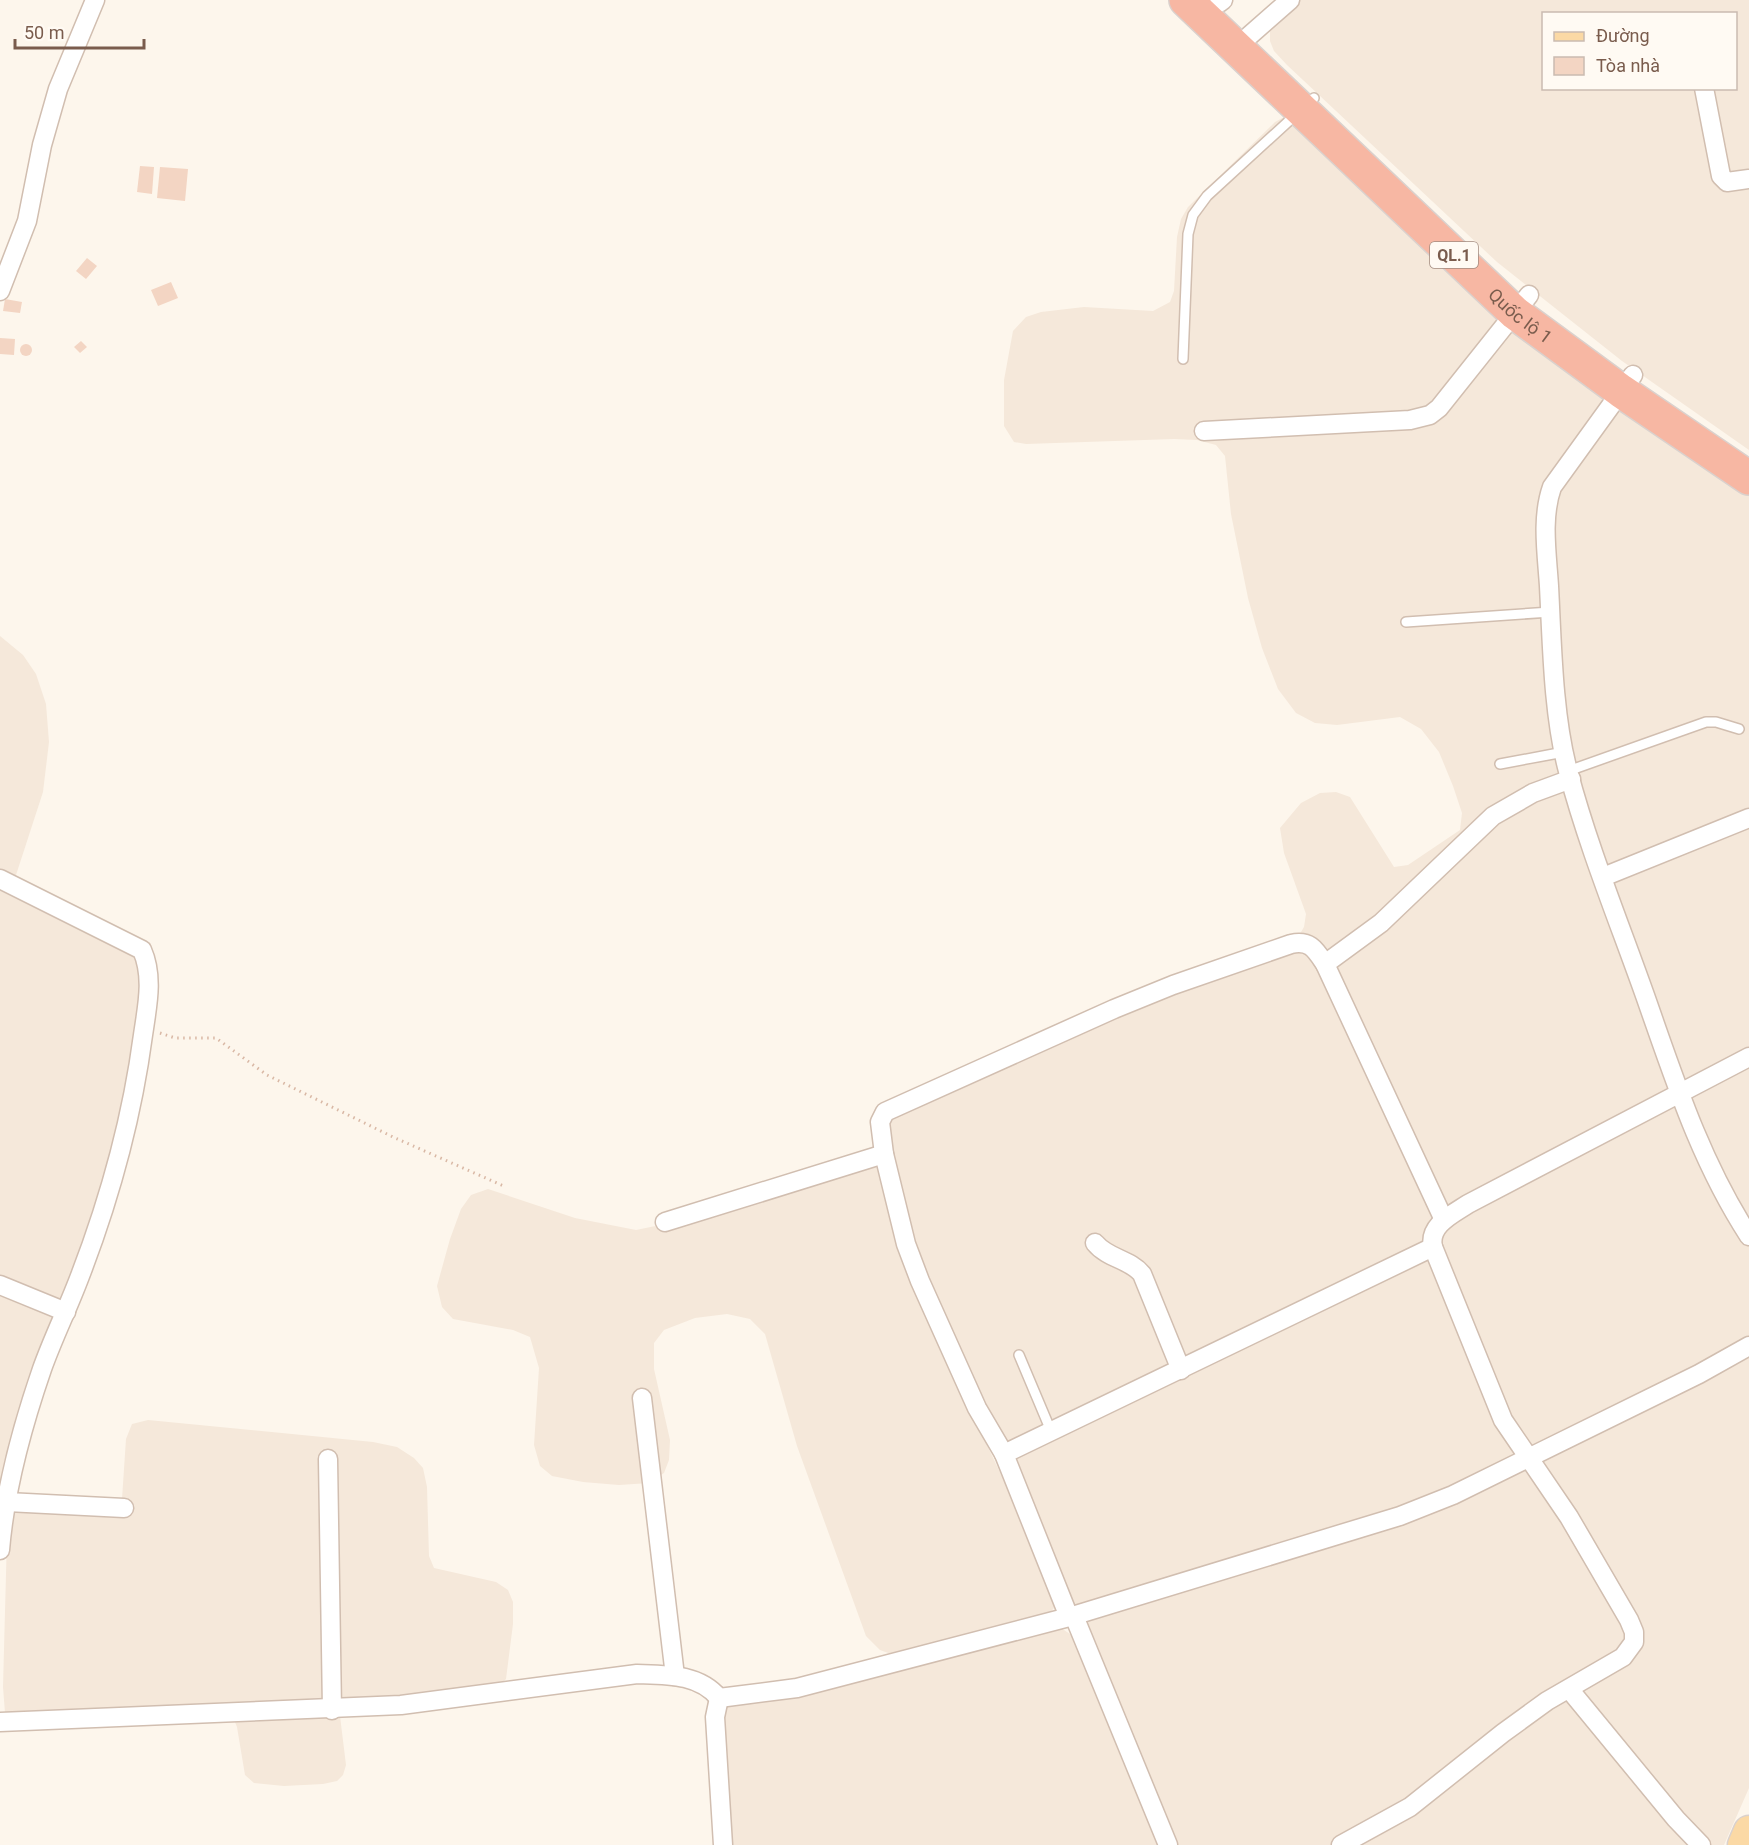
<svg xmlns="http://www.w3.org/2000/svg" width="1749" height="1845" font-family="Roboto,sans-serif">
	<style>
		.residential { fill: #f5e8da; fill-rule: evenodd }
		.building { fill: #f3d5c3 }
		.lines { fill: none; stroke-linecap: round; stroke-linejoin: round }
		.lane-casing { stroke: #d1beb0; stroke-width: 12 }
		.street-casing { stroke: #d1beb0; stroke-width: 21 }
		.primary-casing { stroke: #dad1cd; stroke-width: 33 }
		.highway-casing { stroke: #dad1cd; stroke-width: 36 }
		.path { stroke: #d9b8a5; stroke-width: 3; stroke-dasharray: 1.5 4.5; stroke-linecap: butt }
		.lane { stroke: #fff; stroke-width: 9 }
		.street { stroke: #fff; stroke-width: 18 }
		.primary { stroke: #fbd9a5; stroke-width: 30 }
		.highway { stroke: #f7b7a3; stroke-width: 33 }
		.labels { text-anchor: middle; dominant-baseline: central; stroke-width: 5; stroke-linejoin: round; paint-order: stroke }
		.shield { fill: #fffaf3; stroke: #a28b7f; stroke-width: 1.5 }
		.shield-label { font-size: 16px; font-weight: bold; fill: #7a5c4d }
		.street-label { font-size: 18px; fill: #7a5c4d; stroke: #fffaf3 }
	</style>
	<rect width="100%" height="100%" fill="#fdf6ec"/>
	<g class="residential">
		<path d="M 1300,0 L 1749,0 L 1749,450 L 1622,361 L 1497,262 L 1287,65 L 1274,51 L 1270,41 L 1270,31 L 1277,20 ZM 1544,14 L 1736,14 L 1736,88 L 1544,88 Z"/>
		<path d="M 1288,115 L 1749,485 L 1749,1788 L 1724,1845 L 1170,1845 L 1003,1444 L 917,1254 L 885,1134 L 891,1117 L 1298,937 L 1304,927 L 1306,914 L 1284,853 L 1280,828 L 1301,803 L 1320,793 L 1336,792 L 1350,797 L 1394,867 L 1408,865 L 1460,830 L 1462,813 L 1453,786 L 1439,752 L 1421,729 L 1400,717 L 1337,725 L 1315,723 L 1296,713 L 1278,689 L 1262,648 L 1248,598 L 1231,514 L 1225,456 L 1216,445 L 1197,440 L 1174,439 L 1026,444 L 1014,442 L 1004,426 L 1004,380 L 1013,331 L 1026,317 L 1041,312 L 1084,307 L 1153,311 L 1170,302 L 1174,291 L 1177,237 L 1181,219 L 1188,207 L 1275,122 Z"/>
		<path d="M 0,636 L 23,655 L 36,674 L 46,704 L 49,742 L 43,792 L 16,875 L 16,886 L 135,953 L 141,962 L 143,992 L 120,1113 L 104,1175 L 0,1490 Z"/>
		<path d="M 866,1165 L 876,1167 L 883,1173 L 925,1315 L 1035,1546 L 1055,1598 L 1054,1608 L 1047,1616 L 907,1654 L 891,1654 L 880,1650 L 866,1636 L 797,1446 L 765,1334 L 750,1319 L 727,1314 L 695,1318 L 664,1330 L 654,1343 L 654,1369 L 670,1440 L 669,1460 L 664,1473 L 649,1483 L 619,1485 L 583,1482 L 552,1476 L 540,1466 L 534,1445 L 539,1368 L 530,1337 L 513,1330 L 453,1319 L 442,1307 L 437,1286 L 450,1239 L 461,1209 L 471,1195 L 488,1189 L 575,1218 L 636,1230 L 670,1223 Z"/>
		<path d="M 148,1420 L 373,1442 L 397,1447 L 414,1458 L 423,1468 L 427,1487 L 429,1556 L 434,1568 L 496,1582 L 508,1590 L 513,1602 L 513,1624 L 506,1679 L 498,1687 L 340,1716 L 346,1765 L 343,1775 L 337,1781 L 323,1784 L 284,1786 L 254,1783 L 245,1775 L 237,1727 L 233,1717 L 12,1718 L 5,1713 L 3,1687 L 7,1536 L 16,1504 L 119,1506 L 122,1499 L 126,1439 L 132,1424 Z"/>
		<path d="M 1061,1628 L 1070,1634 L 1080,1650 L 1120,1755 L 1159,1845 L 729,1845 L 723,1716 L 728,1705 Z"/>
	</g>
	<g class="building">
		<path d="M 140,166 L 154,167 L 152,194 L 137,192 Z"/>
		<path d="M 160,167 L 188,169 L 185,201 L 157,198 Z"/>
		<path d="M 87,258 L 97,266 L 86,279 L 76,271 Z"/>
		<path d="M 171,282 L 178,298 L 158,306 L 151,290 Z"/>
		<path d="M 5,299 L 22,302 L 20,313 L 3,311 Z"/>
		<path d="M 0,338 L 15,339 L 14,355 L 0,354 Z"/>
		<path d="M 81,341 L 87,347 L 80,353 L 74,347 Z"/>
		<circle cx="26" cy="350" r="6"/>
	</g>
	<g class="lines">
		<defs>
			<g id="lane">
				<path d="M 1183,359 L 1188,234 L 1193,215 L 1207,196 L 1314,98"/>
				<path d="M 1406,622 L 1551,612"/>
				<path d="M 1500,764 L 1564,752"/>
				<path d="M 1568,771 L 1706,722 L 1716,722 L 1739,729"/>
				<path d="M 1019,1355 L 1051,1431"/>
			</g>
			<g id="street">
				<path d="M 1219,3 L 1223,0"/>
				<path d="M 1249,36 L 1290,0"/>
				<path d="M 1704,88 L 1721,176 L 1727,182 L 1749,179"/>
				<path d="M 0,291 L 27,221 L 42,145 L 58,89 L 95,0"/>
				<path d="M 1633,375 L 1552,487 C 1541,518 1547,554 1549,586 C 1552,644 1553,715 1568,771 C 1589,850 1621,927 1648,1004 C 1676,1084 1702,1164 1749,1236"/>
				<path d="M 1204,431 L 1410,420 L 1430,415 L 1439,408 L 1529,295"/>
				<path d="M 1603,877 L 1749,818"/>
				<path d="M 0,879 L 142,950 C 154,977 147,1007 143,1035 C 132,1118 110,1198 80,1276 C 68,1308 53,1338 42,1369 C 22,1427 5,1489 0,1550"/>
				<path d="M 1325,964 L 1381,923 L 1493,816 L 1533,793 L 1571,779"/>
				<path d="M 665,1222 L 884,1154"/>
				<path d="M 1095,1243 C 1108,1259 1130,1259 1142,1274 L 1181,1370"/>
				<path d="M 0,1285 L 66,1312"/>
				<path d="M 642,1398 L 675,1676"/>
				<path d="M 1004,1454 L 1433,1247"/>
				<path d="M 328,1459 L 332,1710"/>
				<path d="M 7,1502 L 124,1508"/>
				<path d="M 1074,1616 L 1168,1845"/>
				<path d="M 1069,1617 L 1004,1454 L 977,1408 L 920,1281 L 906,1244 L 884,1154 L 880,1122 L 885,1112 L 1114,1009 L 1173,985 L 1291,944 C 1310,940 1315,949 1325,964 L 1444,1220"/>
				<path d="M 1569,1689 L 1676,1819 L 1701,1845"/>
				<path d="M 719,1698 L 715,1717 L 723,1845"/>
				<path d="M 0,1722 L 401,1705 L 637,1674 C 668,1675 699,1674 719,1698 L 797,1688 L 1069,1617 L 1400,1516 L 1453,1495 L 1699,1374 L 1749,1346"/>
				<path d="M 1341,1845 L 1410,1807 L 1503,1733 L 1547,1701 L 1623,1657 L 1634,1642 L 1634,1632 L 1629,1620 L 1569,1517 L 1503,1420 L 1433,1247 C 1428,1225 1453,1214 1468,1204 L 1749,1057"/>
			</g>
			<path id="primary" d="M 1743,1845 L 1749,1831"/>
			<g id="highway">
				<path id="s1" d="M 1186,0 L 1515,313 L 1621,391 L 1749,478"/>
			</g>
		</defs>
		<use href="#lane" class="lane-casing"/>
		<use href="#street" class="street-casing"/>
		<use href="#primary" class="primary-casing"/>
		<use href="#highway" class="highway-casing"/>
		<path class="path" d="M 160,1033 L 175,1038 L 216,1038 L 267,1075 L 393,1137 L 506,1187"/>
		<use href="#lane" class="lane"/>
		<use href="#street" class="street"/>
		<use href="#primary" class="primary"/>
		<use href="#highway" class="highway"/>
	</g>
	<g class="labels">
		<rect class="shield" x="1430" y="242" width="48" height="26" rx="4.5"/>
		<g class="shield-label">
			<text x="1454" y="255">QL.1</text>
		</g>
		<g class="street-label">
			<text stroke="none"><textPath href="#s1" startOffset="460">Quốc lộ 1</textPath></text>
		</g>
	</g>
	<rect x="1542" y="12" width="195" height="78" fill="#fffaf3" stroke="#cabbb1" stroke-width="1.5"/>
	<rect x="1554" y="32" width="30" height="9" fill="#fbd9a5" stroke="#cabbb1" stroke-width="1.5"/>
	<text x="1596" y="42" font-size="18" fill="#7a5c4d">Đường</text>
	<rect x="1554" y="57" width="30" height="18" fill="#f3d5c3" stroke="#cabbb1" stroke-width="1.5"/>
	<text x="1596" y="72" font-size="18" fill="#7a5c4d">Tòa nhà</text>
	<path d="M15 39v9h129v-9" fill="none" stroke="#7a5c4d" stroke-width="3"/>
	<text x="24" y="39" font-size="18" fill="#7a5c4d" stroke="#fffaf3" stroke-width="4.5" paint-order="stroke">50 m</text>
</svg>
